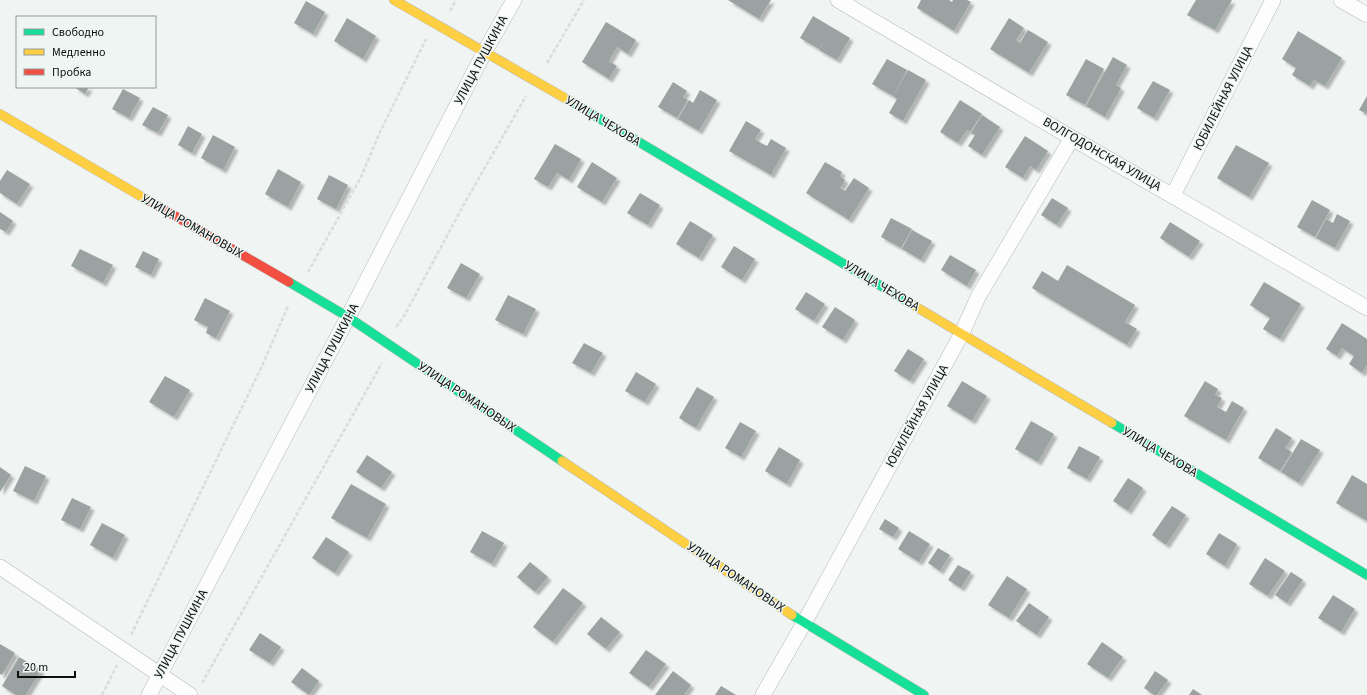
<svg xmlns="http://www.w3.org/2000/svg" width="1367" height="695" font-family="'Source Sans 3',sans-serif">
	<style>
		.building { fill: #9aa3a2; filter: url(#shadow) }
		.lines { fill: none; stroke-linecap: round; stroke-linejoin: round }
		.street-casing { stroke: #b6bab8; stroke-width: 16 }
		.fast-casing { stroke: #b6bab8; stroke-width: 10 }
		.slow-casing { stroke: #b6bab8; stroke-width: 10 }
		.jam-casing { stroke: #b6bab8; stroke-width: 10 }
		.path { stroke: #dcdcdc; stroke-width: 2.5; stroke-dasharray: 4 2; stroke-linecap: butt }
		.street { stroke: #fdfdfd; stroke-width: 15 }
		.fast { stroke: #16e098; stroke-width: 9 }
		.slow { stroke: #ffcf43; stroke-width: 9 }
		.jam { stroke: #f24e42; stroke-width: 9 }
		.labels { text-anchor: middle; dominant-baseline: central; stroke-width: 3; stroke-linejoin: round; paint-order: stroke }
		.street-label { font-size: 13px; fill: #0d0f0f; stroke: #eef6f3 }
	</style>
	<defs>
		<filter id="shadow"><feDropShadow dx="3.5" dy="3.5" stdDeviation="1" flood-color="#0004"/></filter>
	</defs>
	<rect width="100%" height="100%" fill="#f0f4f2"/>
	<g class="building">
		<path d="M 728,0 L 771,0 L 759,19 Z"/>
		<path d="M 921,0 L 949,0 L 952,2 L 953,0 L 967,0 L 971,2 L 954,31 L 917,8 Z"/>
		<path d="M 1196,0 L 1232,0 L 1215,30 L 1187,15 Z"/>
		<path d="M 306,1 L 325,12 L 313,34 L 294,23 Z"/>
		<path d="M 813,16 L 850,38 L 837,60 L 819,50 L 824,41 L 819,49 L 800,38 Z"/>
		<path d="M 347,18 L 376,36 L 363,59 L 334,41 Z"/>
		<path d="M 1009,18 L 1024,28 L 1016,40 L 1020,43 L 1028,30 L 1048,42 L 1029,73 L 990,49 Z"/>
		<path d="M 606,22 L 636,40 L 628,54 L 617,47 L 609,61 L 617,66 L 609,79 L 582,62 Z"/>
		<path d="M 1298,31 L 1321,45 L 1310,62 L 1321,45 L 1342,58 L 1325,86 L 1314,80 L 1310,86 L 1292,75 L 1296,68 L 1282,59 Z"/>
		<path d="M 1113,57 L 1127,65 L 1116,85 L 1121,88 L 1105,117 L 1086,106 Z"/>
		<path d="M 887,59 L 907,70 L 893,96 L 872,84 Z"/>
		<path d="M 1086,59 L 1104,69 L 1085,105 L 1066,95 Z"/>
		<path d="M 908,70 L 926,80 L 903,121 L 889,113 L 897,99 L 893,96 Z"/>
		<path d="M 1153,81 L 1170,90 L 1154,118 L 1137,108 Z"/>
		<path d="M 673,82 L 687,91 L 683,97 L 688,100 L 677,118 L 658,107 Z"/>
		<path d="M 74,87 L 89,87 L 85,94 Z"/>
		<path d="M 123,89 L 140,98 L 129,118 L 112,109 Z"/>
		<path d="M 700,90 L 717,100 L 699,131 L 678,119 L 689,100 L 693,103 Z"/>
		<path d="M 1367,96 L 1367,114 L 1359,110 Z"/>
		<path d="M 960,100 L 982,114 L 970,132 L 967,130 L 958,143 L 940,132 Z"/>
		<path d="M 153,107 L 168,115 L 158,133 L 142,125 Z"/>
		<path d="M 982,115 L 1000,127 L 982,155 L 968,146 L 975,135 L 971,133 Z"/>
		<path d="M 746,121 L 761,130 L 755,139 L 761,143 L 767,146 L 771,139 L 786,148 L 771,175 L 750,163 L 755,153 L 750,163 L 729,151 Z"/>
		<path d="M 188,126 L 202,134 L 192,153 L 178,145 Z"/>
		<path d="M 213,135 L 235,147 L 223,170 L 201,158 Z"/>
		<path d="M 1025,136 L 1048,151 L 1036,170 L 1030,166 L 1023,178 L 1005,167 Z"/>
		<path d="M 555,144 L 581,159 L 569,180 L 557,173 L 548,187 L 534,179 Z"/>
		<path d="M 1236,145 L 1269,163 L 1249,197 L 1217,178 Z"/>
		<path d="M 592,162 L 617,178 L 602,202 L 577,187 Z"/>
		<path d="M 825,162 L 842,172 L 840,176 L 845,180 L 840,188 L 845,191 L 854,178 L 869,188 L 849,220 L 806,193 Z"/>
		<path d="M 278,169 L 301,182 L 288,207 L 265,194 Z"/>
		<path d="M 7,170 L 30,184 L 17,204 L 0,193 L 0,181 Z"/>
		<path d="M 329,175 L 348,185 L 336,209 L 317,199 Z"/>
		<path d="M 640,193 L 660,205 L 648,225 L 627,213 Z"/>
		<path d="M 1052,198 L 1068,208 L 1057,225 L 1041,215 Z"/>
		<path d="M 1312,200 L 1330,210 L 1315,237 L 1297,227 Z"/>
		<path d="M 0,212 L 13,221 L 6,232 L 0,229 Z"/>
		<path d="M 1337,214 L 1350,221 L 1335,248 L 1316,238 L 1326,219 L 1333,223 Z"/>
		<path d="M 891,218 L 912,229 L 901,248 L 881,237 Z"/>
		<path d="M 690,221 L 713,235 L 699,258 L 676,244 Z"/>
		<path d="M 1170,222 L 1200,241 L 1189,257 L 1160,238 Z"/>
		<path d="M 912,230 L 932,241 L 921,260 L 902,249 Z"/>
		<path d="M 734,246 L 755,259 L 742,280 L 721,267 Z"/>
		<path d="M 80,249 L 113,265 L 103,283 L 71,266 Z"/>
		<path d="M 143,251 L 159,259 L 151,275 L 135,267 Z"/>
		<path d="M 950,255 L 976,270 L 967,286 L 941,270 Z"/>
		<path d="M 461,263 L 480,274 L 466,298 L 447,288 Z"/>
		<path d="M 1067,265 L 1135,305 L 1125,322 L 1137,329 L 1127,345 L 1032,288 L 1042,271 L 1058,281 Z"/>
		<path d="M 1264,282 L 1301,304 L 1280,339 L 1263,329 L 1270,318 L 1250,305 Z"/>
		<path d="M 806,292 L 825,304 L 814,321 L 795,309 Z"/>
		<path d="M 508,295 L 536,309 L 523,334 L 495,320 Z"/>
		<path d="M 205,298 L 230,311 L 216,338 L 206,333 L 208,327 L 194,320 Z"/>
		<path d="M 835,307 L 855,320 L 843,340 L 822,327 Z"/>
		<path d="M 1342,323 L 1367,339 L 1367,365 L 1362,373 L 1349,364 L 1354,356 L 1342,348 L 1337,356 L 1326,349 Z"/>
		<path d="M 584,343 L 603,353 L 591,373 L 572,363 Z"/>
		<path d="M 908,349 L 924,359 L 910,381 L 894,371 Z"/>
		<path d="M 636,372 L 656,384 L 645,402 L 625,391 Z"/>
		<path d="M 165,376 L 190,390 L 174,417 L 149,402 Z"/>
		<path d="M 962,381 L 987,396 L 972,421 L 947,406 Z"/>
		<path d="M 1205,381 L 1218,389 L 1215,395 L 1222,398 L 1217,407 L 1226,412 L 1232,401 L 1244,408 L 1226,440 L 1184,416 Z"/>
		<path d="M 697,387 L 714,397 L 696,428 L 679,418 Z"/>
		<path d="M 1031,421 L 1054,434 L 1038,462 L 1015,449 Z"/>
		<path d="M 740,422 L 756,431 L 741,457 L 725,448 Z"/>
		<path d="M 1276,428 L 1292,438 L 1285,448 L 1292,452 L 1280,471 L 1258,458 Z"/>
		<path d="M 1301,439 L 1320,450 L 1299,483 L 1281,472 Z"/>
		<path d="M 1079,446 L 1100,457 L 1087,479 L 1067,468 Z"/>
		<path d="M 779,447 L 800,460 L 787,484 L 765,471 Z"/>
		<path d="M 367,455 L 392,472 L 381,488 L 356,472 Z"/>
		<path d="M 25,466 L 46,476 L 34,501 L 13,491 Z"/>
		<path d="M 0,467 L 11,475 L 0,492 Z"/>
		<path d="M 1352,475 L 1367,484 L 1367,521 L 1336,503 Z"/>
		<path d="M 1128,478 L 1143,488 L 1128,511 L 1113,501 Z"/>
		<path d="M 351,484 L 386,504 L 367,538 L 331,518 Z"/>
		<path d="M 72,498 L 91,507 L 80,529 L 61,520 Z"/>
		<path d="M 1172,506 L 1186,515 L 1166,545 L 1152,535 Z"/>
		<path d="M 885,519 L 899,528 L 893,537 L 879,529 Z"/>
		<path d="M 102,523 L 125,535 L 113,558 L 90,545 Z"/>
		<path d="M 482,531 L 504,543 L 492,564 L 470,552 Z"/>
		<path d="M 909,531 L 930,544 L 919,562 L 898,549 Z"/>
		<path d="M 1219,533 L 1237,544 L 1225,566 L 1206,554 Z"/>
		<path d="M 326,537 L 349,552 L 335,573 L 312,558 Z"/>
		<path d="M 938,548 L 950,555 L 940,571 L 928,563 Z"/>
		<path d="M 1265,558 L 1285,571 L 1268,596 L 1249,584 Z"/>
		<path d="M 530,562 L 548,577 L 535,592 L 517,577 Z"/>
		<path d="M 958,565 L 971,572 L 961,588 L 948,580 Z"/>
		<path d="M 1291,572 L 1303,580 L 1287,603 L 1275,595 Z"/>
		<path d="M 1007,576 L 1027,589 L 1009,618 L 988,605 Z"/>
		<path d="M 563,588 L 583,603 L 553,642 L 533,627 Z"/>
		<path d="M 1333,595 L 1355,609 L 1341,632 L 1318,618 Z"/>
		<path d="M 1029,603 L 1049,617 L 1037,635 L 1016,621 Z"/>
		<path d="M 601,617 L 620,632 L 606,649 L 587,634 Z"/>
		<path d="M 260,633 L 281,647 L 270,663 L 249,650 Z"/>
		<path d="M 1102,642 L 1123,657 L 1108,678 L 1087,664 Z"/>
		<path d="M 0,644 L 15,653 L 2,675 L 0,674 Z"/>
		<path d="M 646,650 L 666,664 L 649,687 L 629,673 Z"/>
		<path d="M 19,657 L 41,670 L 26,695 L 16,695 L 2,686 Z"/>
		<path d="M 302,668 L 319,681 L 309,695 L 291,682 Z"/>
		<path d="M 673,671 L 691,685 L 684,695 L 655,695 Z"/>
		<path d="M 1155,671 L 1168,680 L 1157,695 L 1154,695 L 1144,688 Z"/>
		<path d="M 721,686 L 736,695 L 715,695 Z"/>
		<path d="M 1193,689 L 1202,695 L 1189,695 Z"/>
	</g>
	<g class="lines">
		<defs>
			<g id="street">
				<path d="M 838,0 L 1072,138 L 1367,308"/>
				<path d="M 1341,0 L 1367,15"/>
				<path d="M 1173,195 L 1273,0"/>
				<path d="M 0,567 L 190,695"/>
				<path d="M 149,695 L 348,317 L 485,51 L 514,0"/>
				<path d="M 763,695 L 804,623 L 962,333 L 978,297 L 1072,138"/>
			</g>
			<g id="fast">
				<path d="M 570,101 L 913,305"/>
				<path d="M 289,282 L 348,317 L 562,461"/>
				<path d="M 1112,423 L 1367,575"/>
				<path d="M 792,615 L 924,695"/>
			</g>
			<g id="slow">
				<path d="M 394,0 L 570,101"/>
				<path d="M 0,114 L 149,201"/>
				<path d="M 913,305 L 1112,423"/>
				<path d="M 562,461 L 792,615"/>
			</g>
			<path id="jam" d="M 149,201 L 289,282"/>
		</defs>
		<use href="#street" class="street-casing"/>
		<use href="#fast" class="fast-casing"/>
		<use href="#slow" class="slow-casing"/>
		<use href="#jam" class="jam-casing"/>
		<g class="path">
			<path d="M 450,11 L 456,0"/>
			<path d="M 547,63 L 584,0"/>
			<path d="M 308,272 L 361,177 L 380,132 L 426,39"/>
			<path d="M 396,327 L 403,318 L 463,206 L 526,96"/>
			<path d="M 131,635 L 263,364 L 288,306"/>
			<path d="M 202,683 L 382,363"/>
			<path d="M 102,695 L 117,665"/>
		</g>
		<use href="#street" class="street"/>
		<use href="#fast" class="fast"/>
		<use href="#slow" class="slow"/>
		<use href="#jam" class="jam"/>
	</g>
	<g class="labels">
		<g class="street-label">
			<text transform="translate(481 60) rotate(-62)">УЛИЦА ПУШКИНА</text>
			<text transform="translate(1223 98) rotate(-63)">ЮБИЛЕЙНАЯ УЛИЦА</text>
			<text transform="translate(603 121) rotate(31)">УЛИЦА ЧЕХОВА</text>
			<text transform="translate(1102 154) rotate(30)">ВОЛГОДОНСКАЯ УЛИЦА</text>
			<text transform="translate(192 226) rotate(30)">УЛИЦА РОМАНОВЫХ</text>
			<text transform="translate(882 286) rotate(31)">УЛИЦА ЧЕХОВА</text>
			<text transform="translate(332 348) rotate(-62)">УЛИЦА ПУШКИНА</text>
			<text transform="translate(467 397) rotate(34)">УЛИЦА РОМАНОВЫХ</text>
			<text transform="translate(917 416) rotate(-61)">ЮБИЛЕЙНАЯ УЛИЦА</text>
			<text transform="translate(1160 452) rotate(31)">УЛИЦА ЧЕХОВА</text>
			<text transform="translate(736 577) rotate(34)">УЛИЦА РОМАНОВЫХ</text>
			<text transform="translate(181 634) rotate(-62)">УЛИЦА ПУШКИНА</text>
		</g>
	</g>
	<rect x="16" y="16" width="140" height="72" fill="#eef6f3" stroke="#949a98"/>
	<rect x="24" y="29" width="20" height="6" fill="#16e098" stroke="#949a98"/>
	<text x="52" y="36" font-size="12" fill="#0d0f0f">Свободно</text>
	<rect x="24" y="49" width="20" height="6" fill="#ffcf43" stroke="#949a98"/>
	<text x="52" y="56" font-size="12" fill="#0d0f0f">Медленно</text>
	<rect x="24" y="69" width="20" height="6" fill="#f24e42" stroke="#949a98"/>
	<text x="52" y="76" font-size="12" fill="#0d0f0f">Пробка</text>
	<path d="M18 671v6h57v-6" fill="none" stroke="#0d0f0f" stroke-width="2"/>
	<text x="24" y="671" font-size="12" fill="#0d0f0f" stroke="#eef6f3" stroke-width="3" paint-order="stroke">20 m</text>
</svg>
